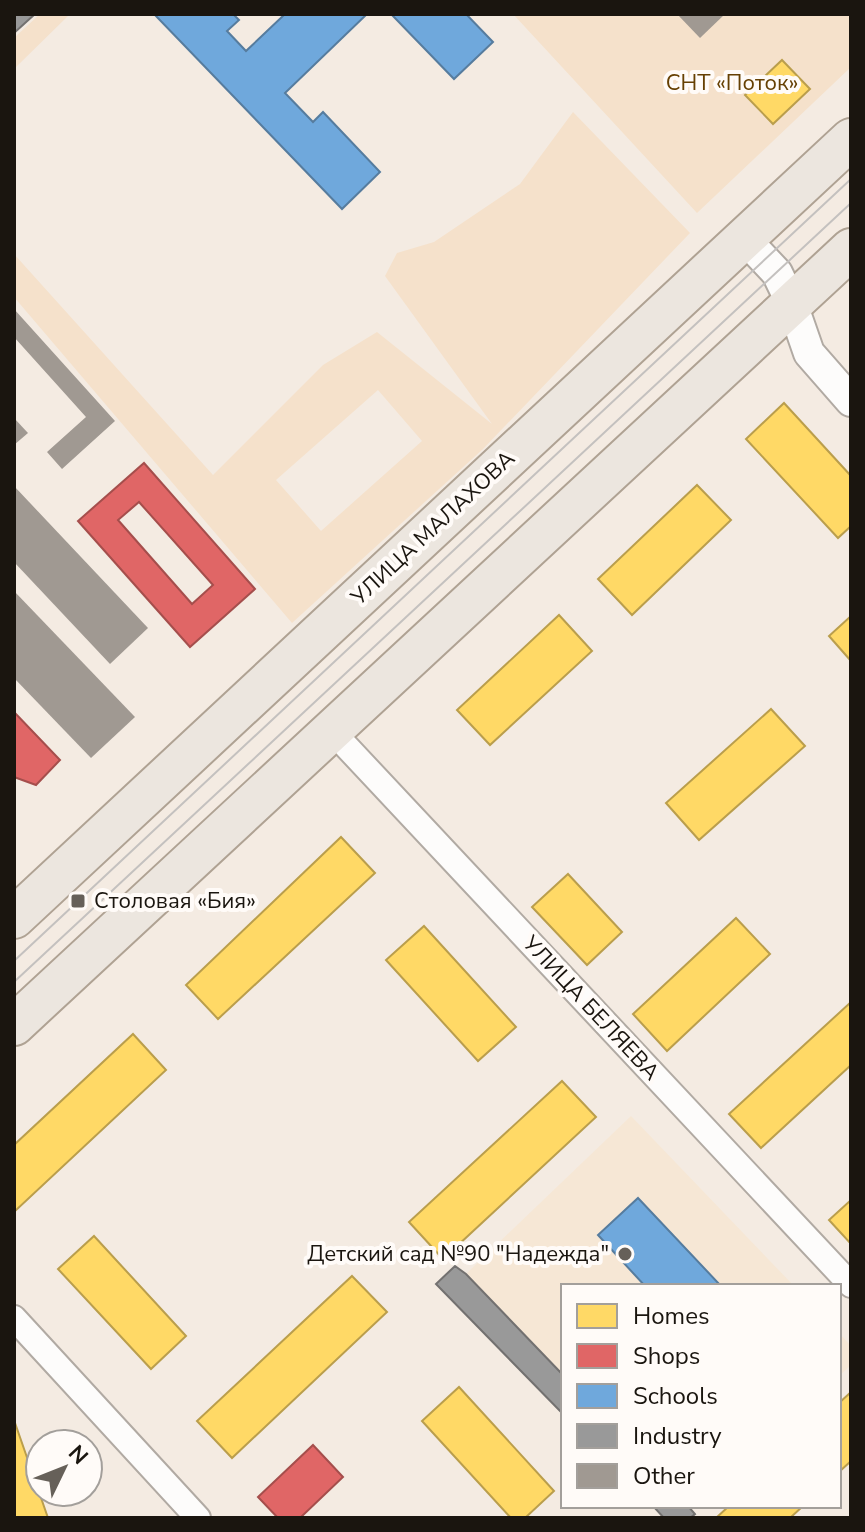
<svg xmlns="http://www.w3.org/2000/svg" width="865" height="1532" font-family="'Nunito Sans',sans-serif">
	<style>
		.built { fill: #f6e7d5 }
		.green { fill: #f5e1cb; fill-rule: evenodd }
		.homes { fill: #ffd966; stroke: #ba9e4c; stroke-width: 2 }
		.shops { fill: #e06666; stroke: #a54e4c; stroke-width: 2; fill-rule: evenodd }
		.schools { fill: #6fa8dc; stroke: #567c9e; stroke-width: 2 }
		.industry { fill: #999; stroke: #737170; stroke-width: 2 }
		.building { fill: #a09992 }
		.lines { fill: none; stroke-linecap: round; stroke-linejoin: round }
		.minor-casing { stroke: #b1aaa3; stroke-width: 28 }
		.tertiary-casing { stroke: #b1aaa3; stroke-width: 34 }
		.primary-casing { stroke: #afa293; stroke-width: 44 }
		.minor { stroke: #fdfcfb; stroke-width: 24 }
		.tertiary { stroke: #fdfcfb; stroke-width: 30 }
		.primary { stroke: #ece6df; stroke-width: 40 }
		.tram { stroke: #c4c1bf; stroke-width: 2 }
		.poi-dot { fill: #666059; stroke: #fffbf8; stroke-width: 3 }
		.labels { text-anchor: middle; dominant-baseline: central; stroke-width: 8; stroke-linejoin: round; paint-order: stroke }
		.park-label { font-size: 22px; fill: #664003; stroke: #fffbf8 }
		.street-label { font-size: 22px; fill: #1a150f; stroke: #fffbf8 }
		.poi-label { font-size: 22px; fill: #1a150f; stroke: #fffbf8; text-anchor: start }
	</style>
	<rect width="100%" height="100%" fill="#f4ebe2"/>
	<g class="built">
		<path d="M 631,1116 L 794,1286 L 563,1286 L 563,1375 L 466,1274 Z"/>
		<path d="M 839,1333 L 851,1346 L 851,1365 L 839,1376 Z"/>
	</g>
	<g class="green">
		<path d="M 40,14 L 70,14 L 14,69 L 14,38 Z"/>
		<path d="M 513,14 L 851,14 L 851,67 L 697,213 Z"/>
		<path d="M 573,112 L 690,233 L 483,449 L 292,623 L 14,297 L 14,254 L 213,475 L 323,365 L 377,332 L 492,424 L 385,276 L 397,253 L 434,242 L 520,184 ZM 378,390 L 422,441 L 321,531 L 276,480 Z"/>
	</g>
	<g class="homes">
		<path d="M 782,60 L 810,89 L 773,124 L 745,95 Z"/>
		<path d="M 784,403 L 851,476 L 851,526 L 838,538 L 746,439 Z"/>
		<path d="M 697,485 L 731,520 L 632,615 L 598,579 Z"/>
		<path d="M 559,615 L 592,651 L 490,745 L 457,710 Z"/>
		<path d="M 851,616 L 851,661 L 829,636 Z"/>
		<path d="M 771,709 L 805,746 L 699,840 L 666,803 Z"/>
		<path d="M 341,837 L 375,873 L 218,1019 L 186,985 Z"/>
		<path d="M 568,874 L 622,932 L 587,965 L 532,907 Z"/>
		<path d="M 736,918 L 770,954 L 667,1051 L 633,1014 Z"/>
		<path d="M 424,926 L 516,1027 L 478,1061 L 386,960 Z"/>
		<path d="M 851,1002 L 851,1065 L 761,1148 L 729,1114 Z"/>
		<path d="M 133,1034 L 166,1070 L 14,1212 L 14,1145 Z"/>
		<path d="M 562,1081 L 596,1117 L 443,1259 L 409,1222 Z"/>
		<path d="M 851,1200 L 851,1244 L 829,1220 Z"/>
		<path d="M 94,1236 L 186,1336 L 151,1369 L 58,1269 Z"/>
		<path d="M 352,1276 L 387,1312 L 232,1458 L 197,1421 Z"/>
		<path d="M 459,1387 L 554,1491 L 525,1518 L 511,1518 L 422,1421 Z"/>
		<path d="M 851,1392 L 851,1461 L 839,1472 L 839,1403 Z"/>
		<path d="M 14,1420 L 48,1518 L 14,1518 Z"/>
		<path d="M 729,1506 L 803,1506 L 790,1518 L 716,1518 Z"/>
	</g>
	<g class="shops">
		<path d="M 144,463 L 255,589 L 190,647 L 78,521 ZM 139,502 L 213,585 L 192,604 L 118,520 Z"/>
		<path d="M 14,712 L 60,760 L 36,785 L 14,777 Z"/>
		<path d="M 313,1445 L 343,1477 L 300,1518 L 278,1518 L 258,1497 Z"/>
	</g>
	<g class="schools">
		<path d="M 154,14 L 233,14 L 239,20 L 227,31 L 246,51 L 285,14 L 367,14 L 285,93 L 313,122 L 323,112 L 380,172 L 342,209 Z"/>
		<path d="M 391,14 L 466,14 L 493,42 L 454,79 Z"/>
		<path d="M 638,1198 L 721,1286 L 645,1286 L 598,1235 Z"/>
	</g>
	<g class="industry">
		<path d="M 14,14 L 35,14 L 14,33 Z"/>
		<path d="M 455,1266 L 466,1274 L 563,1375 L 563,1414 L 436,1284 Z"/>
		<path d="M 653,1506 L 688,1506 L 695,1514 L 690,1518 L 664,1518 Z"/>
	</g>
	<g class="building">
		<path d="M 677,14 L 725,14 L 700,38 Z"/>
		<path d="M 14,309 L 115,421 L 62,469 L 47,452 L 86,417 L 14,337 Z"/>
		<path d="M 14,418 L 28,433 L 14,445 Z"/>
		<path d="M 14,486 L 148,628 L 110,664 L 14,562 Z"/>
		<path d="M 14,591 L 135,717 L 91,758 L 14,678 Z"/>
	</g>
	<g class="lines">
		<defs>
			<g id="minor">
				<path d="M 331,730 L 851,1285"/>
				<path d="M 14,1318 L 198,1518"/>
			</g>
			<path id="tertiary" d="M 744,238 L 777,273 L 792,304 L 809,353 L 851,401"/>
			<g id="primary">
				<path d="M 14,918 L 851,139"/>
				<path d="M 14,1025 L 851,249"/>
			</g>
		</defs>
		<use href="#minor" class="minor-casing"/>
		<use href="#tertiary" class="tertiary-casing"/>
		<use href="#primary" class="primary-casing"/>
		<use href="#minor" class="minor"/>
		<use href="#tertiary" class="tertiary"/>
		<use href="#primary" class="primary"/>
		<g class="tram">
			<path d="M 14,961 L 851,179"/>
			<path d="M 14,982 L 851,203"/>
		</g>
	</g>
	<g class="poi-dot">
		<rect x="70" y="893" width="16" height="16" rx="4"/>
		<circle cx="625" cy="1254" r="8"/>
	</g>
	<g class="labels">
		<g class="park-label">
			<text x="732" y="83">СНТ «Поток»</text>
		</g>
		<g class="street-label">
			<text transform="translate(433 528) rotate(-43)">УЛИЦА МАЛАХОВА</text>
			<text transform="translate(591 1008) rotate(47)">УЛИЦА БЕЛЯЕВА</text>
		</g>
		<g class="poi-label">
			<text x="94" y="901">Столовая «Бия»</text>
			<text x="609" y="1254" text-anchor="end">Детский сад №90 "Надежда"</text>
		</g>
	</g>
	<rect width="865" height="1532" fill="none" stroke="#1a150f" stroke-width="32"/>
	<rect x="561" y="1284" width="280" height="224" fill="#fffbf8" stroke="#a39f9b" stroke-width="2"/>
	<rect x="577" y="1304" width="40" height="24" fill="#ffd966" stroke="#a39f9b" stroke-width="2"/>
	<text x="633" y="1324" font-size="24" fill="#1a150f">Homes</text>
	<rect x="577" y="1344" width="40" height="24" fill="#e06666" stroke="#a39f9b" stroke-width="2"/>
	<text x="633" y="1364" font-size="24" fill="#1a150f">Shops</text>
	<rect x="577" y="1384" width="40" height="24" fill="#6fa8dc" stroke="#a39f9b" stroke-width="2"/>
	<text x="633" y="1404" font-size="24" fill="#1a150f">Schools</text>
	<rect x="577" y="1424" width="40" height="24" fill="#999999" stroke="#a39f9b" stroke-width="2"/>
	<text x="633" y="1444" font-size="24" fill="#1a150f">Industry</text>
	<rect x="577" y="1464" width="40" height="24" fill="#a09992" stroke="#a39f9b" stroke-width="2"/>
	<text x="633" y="1484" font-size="24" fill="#1a150f">Other</text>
	<g transform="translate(64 1468) rotate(47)"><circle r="38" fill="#fffbf8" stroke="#a39f9b" stroke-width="2"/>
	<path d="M0-6L14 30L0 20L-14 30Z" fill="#666059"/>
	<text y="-12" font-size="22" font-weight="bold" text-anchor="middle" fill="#1a150f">N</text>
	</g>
</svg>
